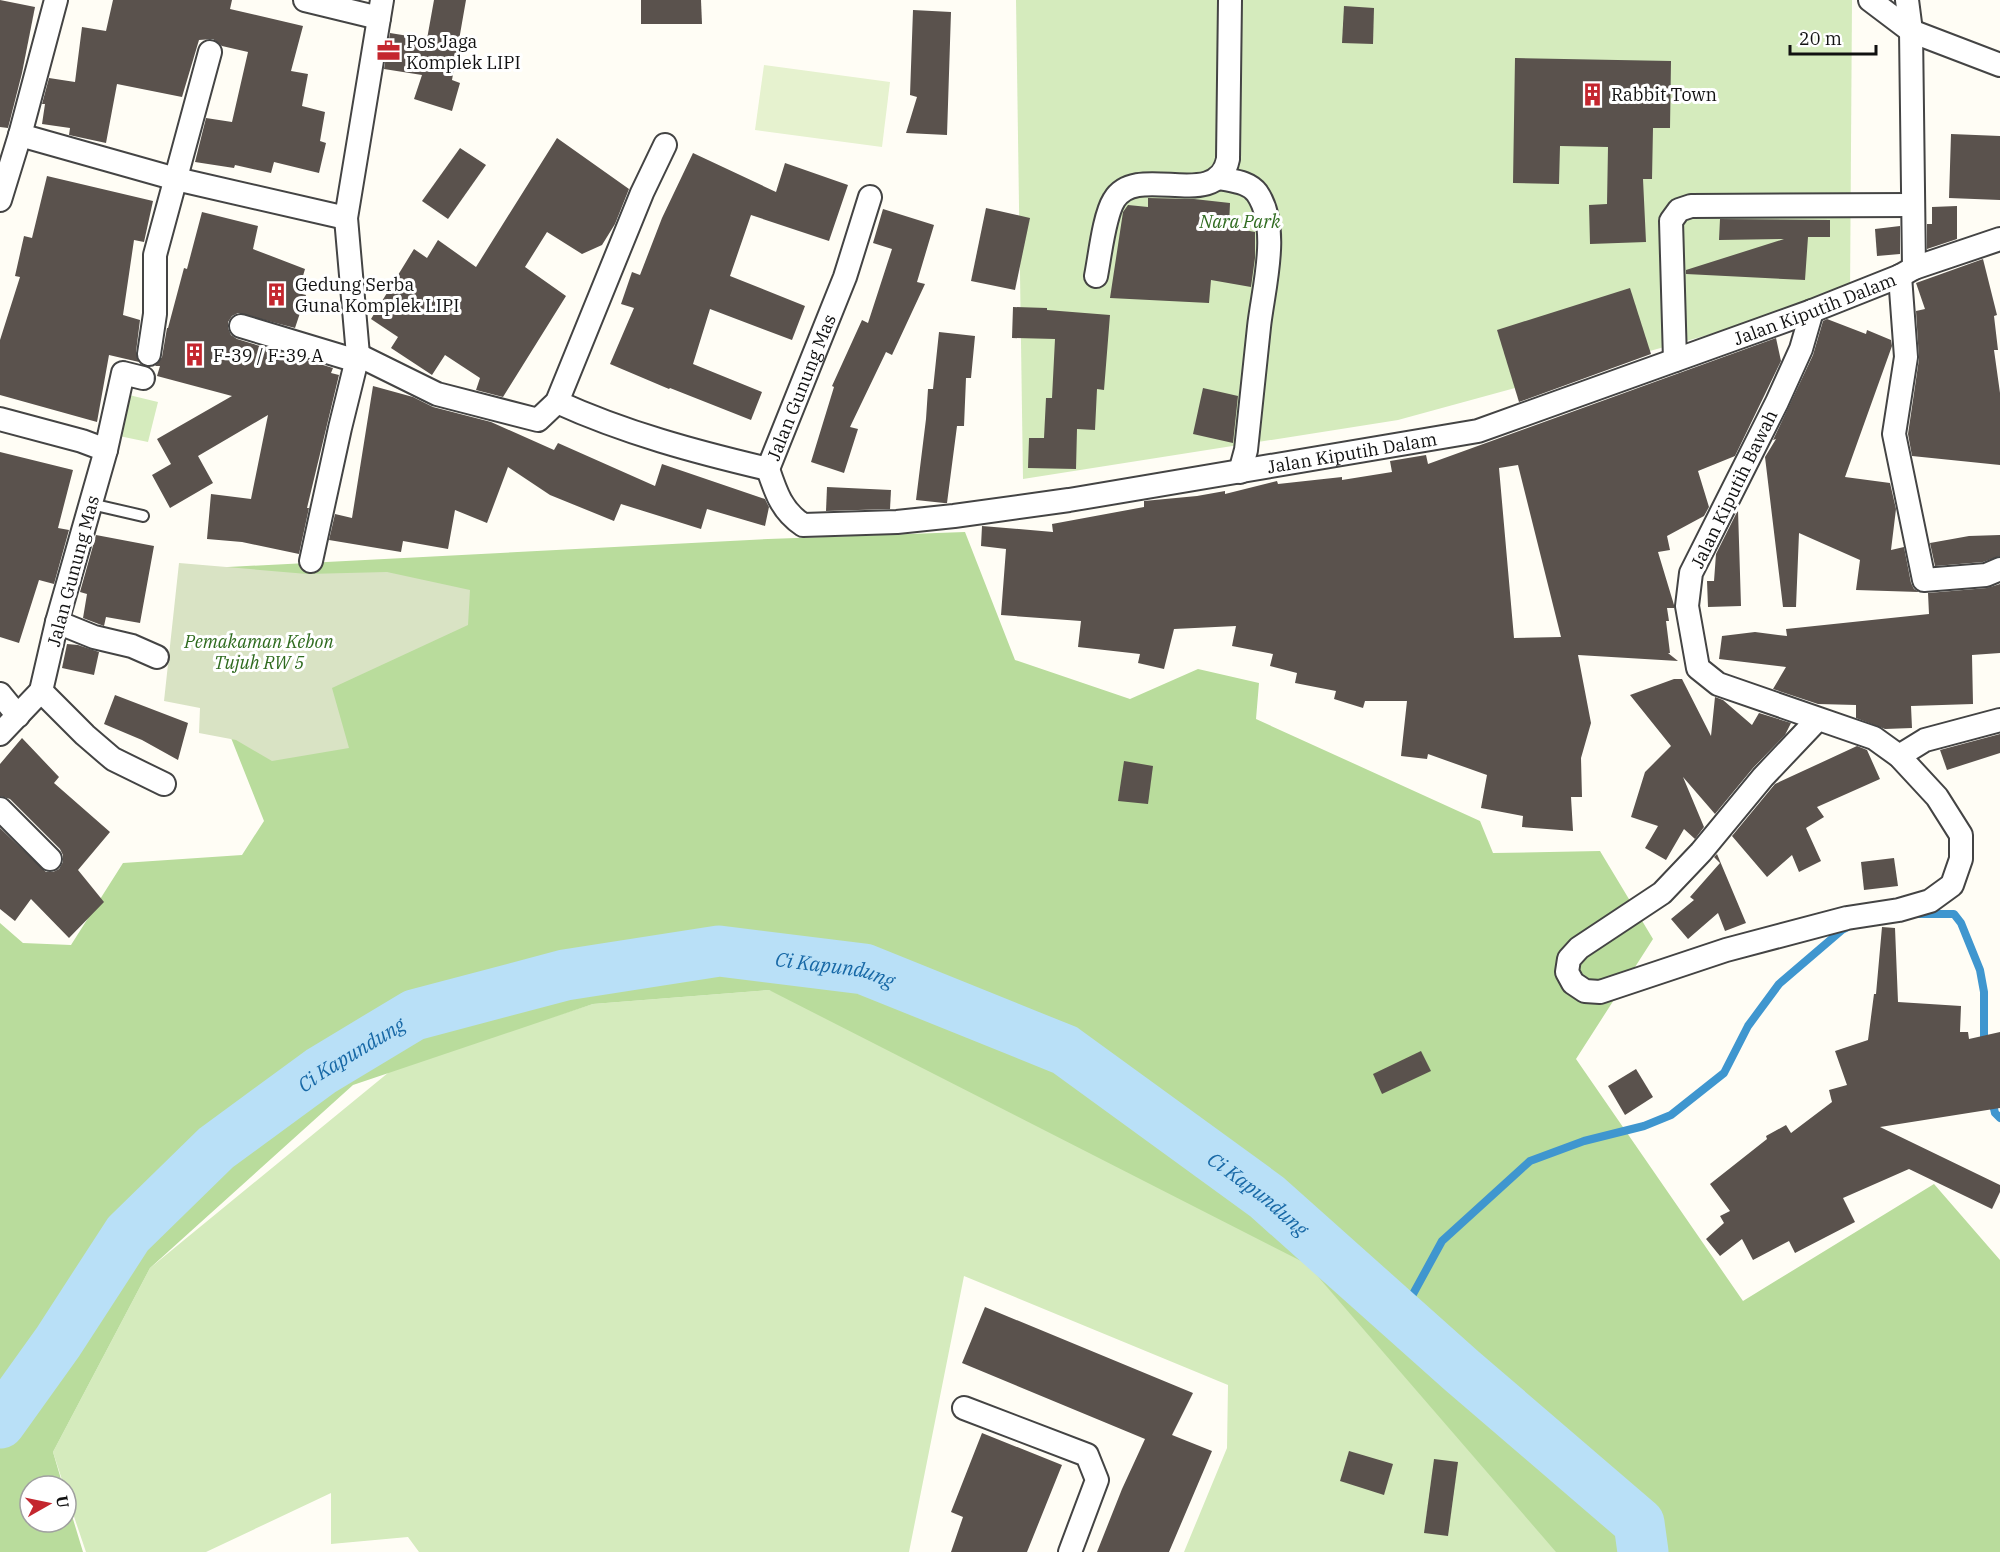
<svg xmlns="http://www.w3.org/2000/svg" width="2000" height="1552" font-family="'IBM Plex Serif',serif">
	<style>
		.green { fill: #d5ebbd }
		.forest { fill: #b9dc9c }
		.cemetery { fill: #d9e3c4 }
		.pitch { fill: #e6f2cf }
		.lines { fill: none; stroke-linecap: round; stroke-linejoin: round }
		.stream { stroke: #3f96cf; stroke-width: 8 }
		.river { stroke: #b9e0f7; stroke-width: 51 }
		.building { fill: #5a524d; fill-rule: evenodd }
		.lane-casing { stroke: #444; stroke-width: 14 }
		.street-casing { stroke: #444; stroke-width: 26 }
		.lane { stroke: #fff; stroke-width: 10 }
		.street { stroke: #fff; stroke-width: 22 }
		.labels { text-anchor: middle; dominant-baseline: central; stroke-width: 6; stroke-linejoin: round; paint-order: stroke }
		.poi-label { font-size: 18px; fill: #111; stroke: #fff; text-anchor: start }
		.park-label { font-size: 18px; font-style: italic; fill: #2f6b1f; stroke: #fff }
		.street-label { font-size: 18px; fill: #111; stroke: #fff }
		.water-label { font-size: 20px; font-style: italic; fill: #1768a6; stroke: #fff }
	</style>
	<rect width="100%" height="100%" fill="#fffdf5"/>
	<g class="green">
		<path d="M 1016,0 L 1852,0 L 1850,296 L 1398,420 L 1023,479 Z"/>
		<path d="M 129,395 L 158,402 L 148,442 L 119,436 Z"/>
		<path d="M 769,990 L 1046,1077 L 1307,1264 L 1563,1552 L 1184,1552 L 1227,1448 L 1228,1385 L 964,1276 L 909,1552 L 419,1552 L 408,1537 L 331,1544 L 331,1493 L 206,1552 L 86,1552 L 66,1493 L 66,1486 L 64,1486 L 53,1452 L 150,1268 L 394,1068 L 593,1004 Z"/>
	</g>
	<path class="forest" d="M 965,532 L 1015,660 L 1130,699 L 1198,669 L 1259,683 L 1256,719 L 1480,821 L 1493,853 L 1600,851 L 1653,939 L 1576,1059 L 1743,1301 L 1934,1184 L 2000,1260 L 2000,1552 L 1556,1552 L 1307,1264 L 769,990 L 593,1004 L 353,1085 L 150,1268 L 53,1452 L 63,1486 L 30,1486 L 30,1522 L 66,1522 L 66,1496 L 83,1552 L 0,1552 L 0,923 L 23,943 L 71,945 L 123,863 L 242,855 L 264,821 L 218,705 L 190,569 L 768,539 Z"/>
	<path class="cemetery" d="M 179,563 L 307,574 L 387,572 L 470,590 L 468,625 L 332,688 L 349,748 L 272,761 L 236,740 L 199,733 L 200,708 L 164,701 Z"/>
	<path class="pitch" d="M 764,65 L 890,82 L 882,147 L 755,130 Z"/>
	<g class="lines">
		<g class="stream">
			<path d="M 1916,914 L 1954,914 L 1961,923 L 1980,970 L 1984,992 L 1984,1046"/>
			<path d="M 1992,1100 L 1995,1113 L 2000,1118"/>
			<path d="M 1401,1316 L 1442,1241 L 1530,1161 L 1584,1141 L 1644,1126 L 1671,1115 L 1724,1073 L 1748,1026 L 1779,984 L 1842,930 L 1848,927"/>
		</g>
		<path class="river" id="s1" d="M 0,1423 L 58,1342 L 128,1234 L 216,1148 L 321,1071 L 414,1015 L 565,975 L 719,951 L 864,969 L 1065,1050 L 1267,1197 L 1462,1371 L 1639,1523 L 1643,1552"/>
	</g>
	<g class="building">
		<path d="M 0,0 L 35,7 L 22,73 L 8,128 L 0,127 Z"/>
		<path d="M 113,0 L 232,0 L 230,9 L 303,26 L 291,71 L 308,74 L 302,106 L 325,112 L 320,141 L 326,143 L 319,173 L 274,162 L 271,173 L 235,165 L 234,168 L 195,162 L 206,118 L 232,122 L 248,52 L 222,46 L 213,39 L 199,40 L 182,97 L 117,84 L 106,143 L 69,135 L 70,128 L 42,124 L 45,104 L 42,104 L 49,78 L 75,82 L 82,27 L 106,31 Z"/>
		<path d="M 434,0 L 466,0 L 452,80 L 460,83 L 452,111 L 414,99 L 422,75 L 384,69 L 390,33 L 427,39 Z"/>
		<path d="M 641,0 L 701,0 L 702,24 L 641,24 Z"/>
		<path d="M 1344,6 L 1374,8 L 1373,44 L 1342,43 Z"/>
		<path d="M 913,10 L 951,12 L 947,135 L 906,133 L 917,97 L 910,95 Z"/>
		<path d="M 1515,58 L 1671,61 L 1670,128 L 1653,128 L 1652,179 L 1643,179 L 1646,242 L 1590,244 L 1589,205 L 1607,204 L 1608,147 L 1560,146 L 1559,184 L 1513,183 Z"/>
		<path d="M 1951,134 L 2000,136 L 2000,200 L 1949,198 Z"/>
		<path d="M 557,138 L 629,189 L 615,224 L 602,245 L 582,254 L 547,232 L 525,267 L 566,296 L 503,397 L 476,390 L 480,378 L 445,355 L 432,375 L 391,348 L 398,337 L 371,319 L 414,249 L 427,258 L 438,240 L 476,267 Z"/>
		<path d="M 460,148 L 486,165 L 448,219 L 422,201 Z"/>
		<path d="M 693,153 L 776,192 L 785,163 L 848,185 L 829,241 L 751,215 L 730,276 L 805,306 L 792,340 L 710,309 L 693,364 L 762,392 L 751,420 L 670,388 L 669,389 L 610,364 L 634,308 L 621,304 L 632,272 L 640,275 L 662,218 Z"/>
		<path d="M 47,176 L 153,201 L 144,242 L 134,240 L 123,315 L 140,320 L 136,352 L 139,362 L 109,355 L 97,422 L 0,395 L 0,340 L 20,277 L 15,276 L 24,236 L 32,238 Z"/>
		<path d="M 1148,198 L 1194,199 L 1230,203 L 1229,227 L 1255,232 L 1255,258 L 1251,287 L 1211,280 L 1209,303 L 1110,298 L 1123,212 L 1128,205 L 1148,207 Z"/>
		<path d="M 1957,206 L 1957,239 L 1927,249 L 1927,224 L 1932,224 L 1932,207 Z"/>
		<path d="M 986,208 L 1030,218 L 1015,290 L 971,281 Z"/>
		<path d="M 883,209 L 934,225 L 917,282 L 925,284 L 892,355 L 886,352 L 850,427 L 858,429 L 844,473 L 811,462 L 834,387 L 832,386 L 862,320 L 868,323 L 892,249 L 873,243 Z"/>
		<path d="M 202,212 L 258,226 L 253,249 L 305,269 L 298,293 L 306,295 L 295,328 L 238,313 L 232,316 L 228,322 L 228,328 L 231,335 L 237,339 L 333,368 L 331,373 L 339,375 L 307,508 L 309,508 L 299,554 L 242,542 L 207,539 L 211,494 L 251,499 L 268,415 L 198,456 L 213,483 L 170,508 L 152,475 L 171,464 L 157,439 L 232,396 L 157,376 L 160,366 L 155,366 L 162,357 L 167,328 L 168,328 L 184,268 L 187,269 Z"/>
		<path d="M 1720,219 L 1830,220 L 1830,237 L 1808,237 L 1805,280 L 1686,274 L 1686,270 L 1784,239 L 1719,240 Z"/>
		<path d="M 1900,226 L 1900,254 L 1877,256 L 1875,229 Z"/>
		<path d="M 1983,259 L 1997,315 L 1994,316 L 1998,350 L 1994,350 L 2000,393 L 2000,465 L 1912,456 L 1908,434 L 1919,359 L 1916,311 L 1925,309 L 1916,283 Z"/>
		<path d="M 1630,288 L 1651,354 L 1519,402 L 1497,330 Z"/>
		<path d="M 1013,307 L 1047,308 L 1047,310 L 1110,315 L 1104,390 L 1097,389 L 1095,430 L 1077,429 L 1076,469 L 1028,468 L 1029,438 L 1044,438 L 1046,398 L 1052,398 L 1055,339 L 1012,338 Z"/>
		<path d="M 1827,319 L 1866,334 L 1867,330 L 1891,340 L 1892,346 L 1845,477 L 1890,483 L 1896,509 L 1891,550 L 1904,547 L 1911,583 L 1914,589 L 1919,592 L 1856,590 L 1860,560 L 1799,533 L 1796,607 L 1783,607 L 1765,457 L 1776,439 L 1773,440 L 1813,355 L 1823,321 Z"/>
		<path d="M 939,332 L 975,336 L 971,378 L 966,378 L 964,426 L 957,426 L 947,503 L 944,503 L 916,500 L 926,419 L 928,389 L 933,389 Z"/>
		<path d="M 1776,338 L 1781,361 L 1735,456 L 1698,471 L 1709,507 L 1704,516 L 1667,536 L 1670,550 L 1658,552 L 1674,605 L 1674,608 L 1667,608 L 1669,621 L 1666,621 L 1670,653 L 1668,653 L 1678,661 L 1578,655 L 1591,723 L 1581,758 L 1582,797 L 1571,797 L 1573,831 L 1522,827 L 1523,816 L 1481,808 L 1487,775 L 1428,754 L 1427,759 L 1401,756 L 1407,701 L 1365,701 L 1363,708 L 1334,699 L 1336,691 L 1295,683 L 1297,673 L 1270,666 L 1273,654 L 1232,646 L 1236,626 L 1174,629 L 1164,669 L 1138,663 L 1140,654 L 1078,647 L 1081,621 L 1001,615 L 1006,549 L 981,546 L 982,526 L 1053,532 L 1052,524 L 1144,507 L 1144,501 L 1197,496 L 1225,491 L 1225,494 L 1277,481 L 1278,484 L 1342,477 L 1342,480 L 1392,472 L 1390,461 L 1426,455 L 1428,464 ZM 1518,465 L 1561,637 L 1514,638 L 1499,468 Z"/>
		<path d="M 373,386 L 413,397 L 433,407 L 491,422 L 554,450 L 558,443 L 655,486 L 662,464 L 765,499 L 769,507 L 765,526 L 707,509 L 701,529 L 621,504 L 614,521 L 550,495 L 508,467 L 487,523 L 455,510 L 448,549 L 403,541 L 401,552 L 329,540 L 335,514 L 352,518 Z"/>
		<path d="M 1203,388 L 1238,396 L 1233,443 L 1193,434 Z"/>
		<path d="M 0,452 L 73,470 L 58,528 L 69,530 L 54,584 L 39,580 L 19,643 L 0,637 Z"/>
		<path d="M 827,487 L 891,490 L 890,509 L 826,511 Z"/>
		<path d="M 1738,510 L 1741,606 L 1708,607 L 1707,581 L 1714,581 L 1716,554 Z"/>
		<path d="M 96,535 L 154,546 L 140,623 L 106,617 L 104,626 L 83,618 L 87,594 L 80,592 Z"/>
		<path d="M 2000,535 L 2000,556 L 1983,562 L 1935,566 L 1930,543 L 1969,536 Z"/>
		<path d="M 2000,584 L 2000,653 L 1972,655 L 1973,704 L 1911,706 L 1912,728 L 1885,729 L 1856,718 L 1856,705 L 1818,704 L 1773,689 L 1786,667 L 1719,659 L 1722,636 L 1755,632 L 1787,636 L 1786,629 L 1929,614 L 1928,593 L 1987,588 Z"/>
		<path d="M 67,644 L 78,645 L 99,652 L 94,675 L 62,668 Z"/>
		<path d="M 1674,679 L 1682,679 L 1711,736 L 1715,697 L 1723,700 L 1752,725 L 1759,713 L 1791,723 L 1785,735 L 1753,768 L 1715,814 L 1683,777 L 1704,827 L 1695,839 L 1684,829 L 1666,860 L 1645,848 L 1658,826 L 1631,817 L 1645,772 L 1671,746 L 1630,695 Z"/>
		<path d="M 115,695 L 188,723 L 178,760 L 142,740 L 104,724 Z"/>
		<path d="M 2000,734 L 2000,753 L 1947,770 L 1940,750 Z"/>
		<path d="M 22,738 L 59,777 L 54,783 L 110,832 L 78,870 L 104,902 L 69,938 L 31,899 L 15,921 L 0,909 L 0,828 L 46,872 L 53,872 L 59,869 L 63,862 L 63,855 L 60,849 L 10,799 L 0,796 L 0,764 Z"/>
		<path d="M 1857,746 L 1867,750 L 1880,779 L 1817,807 L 1824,817 L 1806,828 L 1821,861 L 1799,872 L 1792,855 L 1767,877 L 1732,836 L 1775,784 Z"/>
		<path d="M 1124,761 L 1153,766 L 1148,804 L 1118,801 Z"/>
		<path d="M 1717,854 L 1746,923 L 1725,931 L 1718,913 L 1688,939 L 1671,919 L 1694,900 L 1690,897 L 1720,863 L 1714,857 Z"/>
		<path d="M 1894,858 L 1898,886 L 1864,890 L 1861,862 Z"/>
		<path d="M 1882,927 L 1895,928 L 1898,1002 L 1961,1006 L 1960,1032 L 1968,1032 L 1969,1039 L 2000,1032 L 2000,1108 L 1880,1127 L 2000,1185 L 2000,1192 L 1992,1209 L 1909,1169 L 1843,1198 L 1855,1222 L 1795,1253 L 1789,1241 L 1753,1260 L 1742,1239 L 1720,1256 L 1706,1239 L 1724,1223 L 1720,1216 L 1730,1211 L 1710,1184 L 1767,1139 L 1766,1136 L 1786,1125 L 1791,1133 L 1832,1102 L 1829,1090 L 1847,1085 L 1835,1051 L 1868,1040 L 1874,994 L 1876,994 Z"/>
		<path d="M 1421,1051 L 1431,1071 L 1382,1094 L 1373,1074 Z"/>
		<path d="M 1636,1069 L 1653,1097 L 1625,1115 L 1608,1086 Z"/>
		<path d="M 985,1307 L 1193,1393 L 1172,1435 L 1212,1451 L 1169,1552 L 1097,1552 L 1122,1489 L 1145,1439 L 962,1363 Z"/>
		<path d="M 982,1433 L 1062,1465 L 1027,1552 L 951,1552 L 963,1517 L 951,1512 Z"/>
		<path d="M 1349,1451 L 1393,1464 L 1384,1495 L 1340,1481 Z"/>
		<path d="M 1434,1459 L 1458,1462 L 1448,1536 L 1424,1533 Z"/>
	</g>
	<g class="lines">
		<defs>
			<path id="lane" d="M 91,504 L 143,516"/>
			<g id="street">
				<path d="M 56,0 L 20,135 L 176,179 L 346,218"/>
				<path d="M 305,0 L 379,18"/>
				<path d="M 1870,0 L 1911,31 L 2000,65"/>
				<path d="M 1907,0 L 1911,31 L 1914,268"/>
				<path d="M 1220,178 C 1233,181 1249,182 1257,193 C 1281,228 1263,289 1259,327 C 1255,368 1250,409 1246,450 L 1240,472"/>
				<path d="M 0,200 L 20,135"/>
				<path d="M 1096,276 C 1100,256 1104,216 1114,200 C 1137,161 1217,213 1228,159 L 1230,0"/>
				<path d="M 1900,276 L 1906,357 L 1894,434 L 1924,580 L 1986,575 L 2000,569"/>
				<path d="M 1812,311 L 1801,349 L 1777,402 L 1691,573 L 1687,606 L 1698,668 L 1718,684 L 1874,738 L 1899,756 L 1937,797 L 1961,835 L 1961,859 L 1952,885 L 1930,901 L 1899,910 L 1847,918 L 1726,950 L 1600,992 L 1585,991 L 1573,983 L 1567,972 L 1569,959 L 1579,948 L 1662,893 L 1701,852 L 1763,777 L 1818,719"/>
				<path d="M 241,326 L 357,361"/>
				<path d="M 149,354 L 155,314 L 155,255 L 210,52"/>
				<path d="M 358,355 L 437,394 L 538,420 L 557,402 L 642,193 L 665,145"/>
				<path d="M 1675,360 L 1671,221 L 1679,210 L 1691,206 L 1913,205"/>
				<path id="s2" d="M 557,402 C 625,433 696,452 768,469 L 845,277 L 870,197"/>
				<path d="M 0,419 L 82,441 L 106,450 L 57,622 L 41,691 L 0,734"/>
				<path d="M 106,450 L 123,373 L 143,378"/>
				<path id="s3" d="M 768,469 C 776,493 782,511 803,525 L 897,522 L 954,516 L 1069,500 L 1478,431 L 1812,311 L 1900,276 L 1914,268 L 2000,239"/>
				<path d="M 311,561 L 340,428 L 358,355 L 346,218 L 382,0"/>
				<path d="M 57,622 L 94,637 L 132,646 L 157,657"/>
				<path d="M 41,691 L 85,735 L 113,759 L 164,784"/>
				<path d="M 0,694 L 18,716"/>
				<path d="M 1899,756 L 1925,740 L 2000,720"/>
				<path d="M 0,809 L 50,859"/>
				<path d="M 964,1408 L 1087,1455 L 1097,1480 L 1070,1552"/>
			</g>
		</defs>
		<use href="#lane" class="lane-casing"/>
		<use href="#street" class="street-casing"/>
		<use href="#lane" class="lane"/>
		<use href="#street" class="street"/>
	</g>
	<defs>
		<symbol id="office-bare" viewBox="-9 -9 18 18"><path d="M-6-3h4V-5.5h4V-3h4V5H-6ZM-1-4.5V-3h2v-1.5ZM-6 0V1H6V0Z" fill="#c4262e" stroke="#fff" stroke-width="2.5" paint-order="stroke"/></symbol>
		<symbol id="building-bare" viewBox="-9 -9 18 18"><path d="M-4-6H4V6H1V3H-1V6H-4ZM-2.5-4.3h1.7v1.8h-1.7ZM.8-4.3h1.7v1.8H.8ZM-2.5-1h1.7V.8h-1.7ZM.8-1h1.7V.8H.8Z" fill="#c4262e" stroke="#fff" stroke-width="2.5" paint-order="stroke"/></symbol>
	</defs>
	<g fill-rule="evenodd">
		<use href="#office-bare" x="372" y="34" width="33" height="33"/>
		<use href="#building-bare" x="1576" y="78" width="33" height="33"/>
		<use href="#building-bare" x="260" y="278" width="33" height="33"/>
		<use href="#building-bare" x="178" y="338" width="33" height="33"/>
	</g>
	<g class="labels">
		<g class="poi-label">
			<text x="406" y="41">Pos Jaga<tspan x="406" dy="21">Komplek LIPI</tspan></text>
			<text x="1611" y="94">Rabbit Town</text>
			<text x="295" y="284">Gedung Serba<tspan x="295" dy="21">Guna Komplek LIPI</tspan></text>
			<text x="213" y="355">F-39 / F-39 A</text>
		</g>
		<g class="park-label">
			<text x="1240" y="221">Nara Park</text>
			<text x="259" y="641">Pemakaman Kebon<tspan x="259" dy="21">Tujuh RW 5</tspan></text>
		</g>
		<g class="street-label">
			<text stroke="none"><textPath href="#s3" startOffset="1108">Jalan Kiputih Dalam</textPath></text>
			<text stroke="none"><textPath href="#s2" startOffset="310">Jalan Gunung Mas</textPath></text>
			<text stroke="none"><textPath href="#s3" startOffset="622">Jalan Kiputih Dalam</textPath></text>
			<text transform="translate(1734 489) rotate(-64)">Jalan Kiputih Bawah</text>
			<text transform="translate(73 571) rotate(-75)">Jalan Gunung Mas</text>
		</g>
		<g class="water-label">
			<text stroke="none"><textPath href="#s1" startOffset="1020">Ci Kapundung</textPath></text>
			<text stroke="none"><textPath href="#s1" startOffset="516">Ci Kapundung</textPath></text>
			<text stroke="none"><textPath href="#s1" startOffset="1506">Ci Kapundung</textPath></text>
		</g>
	</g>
	<g transform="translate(48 1504) rotate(81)"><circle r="28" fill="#ffffff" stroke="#a0a0a0" stroke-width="1.5"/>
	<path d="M0-4.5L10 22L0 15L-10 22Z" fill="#c4262e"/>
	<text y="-9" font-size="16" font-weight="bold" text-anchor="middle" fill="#111111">U</text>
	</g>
	<path d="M1790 45v9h86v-9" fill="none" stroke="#111111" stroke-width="3"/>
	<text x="1799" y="45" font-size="18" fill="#111111" stroke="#ffffff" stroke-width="4.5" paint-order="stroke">20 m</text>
</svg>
